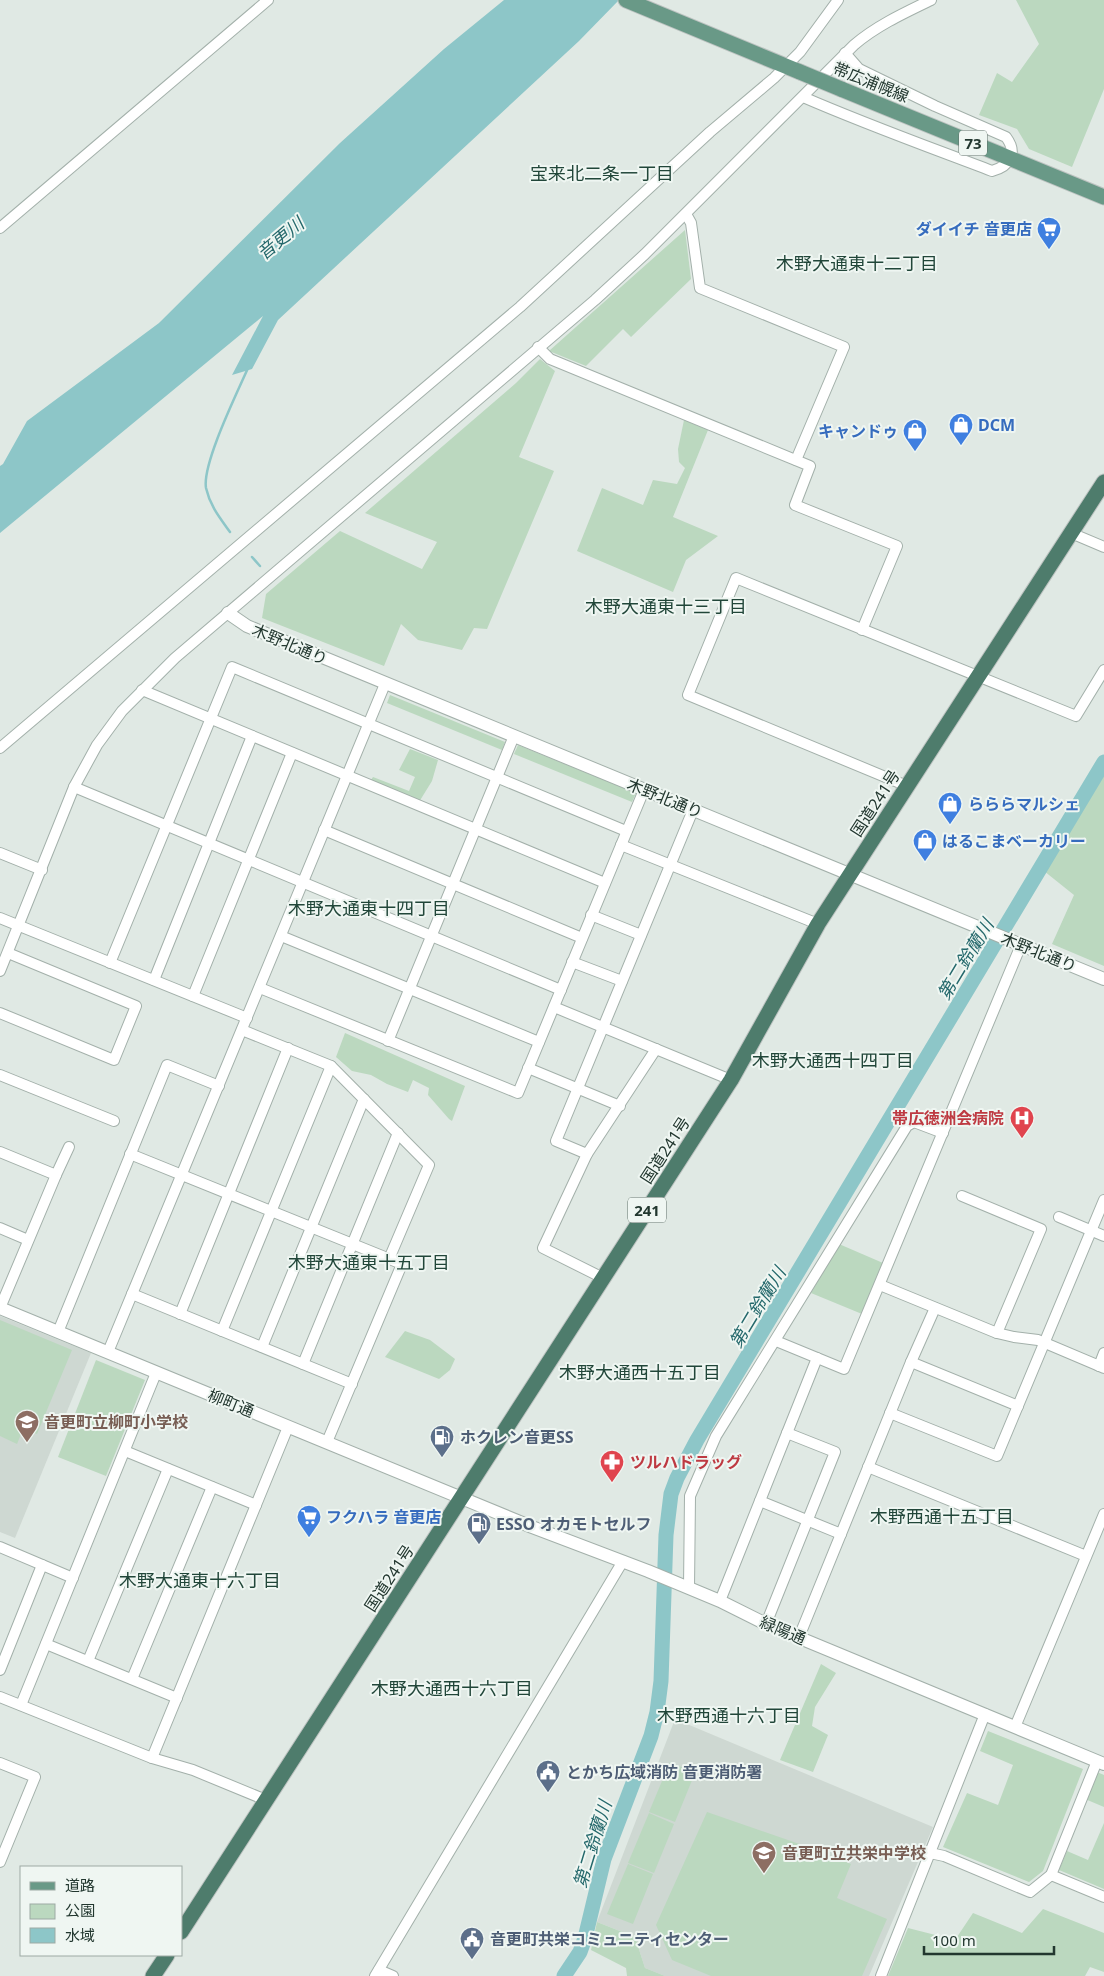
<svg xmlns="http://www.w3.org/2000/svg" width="1104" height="1976" font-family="'Noto Sans','Noto Sans JP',sans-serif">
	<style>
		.built { fill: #ced8d2 }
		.green { fill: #bbd8bf }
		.water { fill: #8dc6c8 }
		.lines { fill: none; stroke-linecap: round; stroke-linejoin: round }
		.stream { stroke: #8dc6c8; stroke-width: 2.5 }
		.river { stroke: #8dc6c8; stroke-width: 15 }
		.minor-casing { stroke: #a3b0aa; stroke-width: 12 }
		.tertiary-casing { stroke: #a3b0aa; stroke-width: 14 }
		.primary-casing { stroke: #bdc3c1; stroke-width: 17 }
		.trunk-casing { stroke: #bdc3c1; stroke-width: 17 }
		.minor { stroke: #fff; stroke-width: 10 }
		.tertiary { stroke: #fff; stroke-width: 12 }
		.primary { stroke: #699987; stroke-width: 15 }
		.trunk { stroke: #4e7c6c; stroke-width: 15 }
		.primary-bridge-casing { stroke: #bdc3c1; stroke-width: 17; stroke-linecap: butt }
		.primary-bridge { stroke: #699987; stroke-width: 15 }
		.labels { text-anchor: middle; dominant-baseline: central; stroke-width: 4; stroke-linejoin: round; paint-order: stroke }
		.shield { fill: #eff6f2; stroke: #60706a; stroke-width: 1 }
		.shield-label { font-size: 15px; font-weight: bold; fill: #22372f }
		.street-label { font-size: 16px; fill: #22372f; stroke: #eff6f2 }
		.shop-label { font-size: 16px; font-weight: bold; fill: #366cbe; stroke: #eff6f2; text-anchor: start }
		.health-label { font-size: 16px; font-weight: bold; fill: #be3a42; stroke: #eff6f2; text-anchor: end }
		.education-label { font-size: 16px; font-weight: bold; fill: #785e54; stroke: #eff6f2; text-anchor: start }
		.service-label { font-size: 16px; font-weight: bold; fill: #4e5e75; stroke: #eff6f2; text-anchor: start }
		.neighbourhood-label { font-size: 18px; fill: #214639; stroke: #eff6f2 }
		.water-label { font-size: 18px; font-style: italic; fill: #24686b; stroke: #eff6f2 }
	</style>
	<rect width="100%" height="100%" fill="#e0e9e4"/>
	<g class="built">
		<path d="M 0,1316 L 91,1353 L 15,1538 L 0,1532 Z"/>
		<path d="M 675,1719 L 933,1827 L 869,1976 L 665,1976 L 645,1968 L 635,1937 L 597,1922 Z"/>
	</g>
	<g class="green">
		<path d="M 1016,0 L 1104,0 L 1104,89 L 1072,167 L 1029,149 L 1017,129 L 979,115 L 997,73 L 1012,82 L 1039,44 Z"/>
		<path d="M 685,230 L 691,279 L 631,337 L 623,329 L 586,366 L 549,351 Z"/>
		<path d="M 540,359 L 555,371 L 519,457 L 554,471 L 487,629 L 474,628 L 462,650 L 418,640 L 401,624 L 384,666 L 262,618 L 266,594 L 340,531 L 422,569 L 437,542 L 365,513 L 516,383 Z"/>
		<path d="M 684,420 L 708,430 L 673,517 L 718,536 L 686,560 L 673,592 L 577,551 L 602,488 L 643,505 L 653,480 L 677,484 L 685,468 L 679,462 L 678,449 Z"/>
		<path d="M 390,695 L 505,742 L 502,750 L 387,703 Z"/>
		<path d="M 518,745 L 636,793 L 632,802 L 514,754 Z"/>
		<path d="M 410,749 L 438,760 L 432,781 L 419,802 L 369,783 L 373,777 L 409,791 L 415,777 L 399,770 Z"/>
		<path d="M 1104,771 L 1104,966 L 1052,944 L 1074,895 L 1044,871 Z"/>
		<path d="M 345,1033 L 465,1086 L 452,1121 L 449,1119 L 428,1095 L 429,1088 L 413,1080 L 408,1092 L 387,1084 L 371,1075 L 352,1071 L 336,1057 Z"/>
		<path d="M 839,1244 L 883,1263 L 862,1314 L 811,1293 Z"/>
		<path d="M 0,1320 L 72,1350 L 37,1434 L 23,1429 L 17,1444 L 0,1436 Z"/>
		<path d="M 405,1331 L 430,1340 L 455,1359 L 450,1370 L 439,1379 L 385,1357 Z"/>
		<path d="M 96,1360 L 145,1380 L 106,1476 L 58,1457 Z"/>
		<path d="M 821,1664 L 836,1673 L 815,1707 L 812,1726 L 828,1735 L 813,1772 L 780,1760 Z"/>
		<path d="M 988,1731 L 1083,1769 L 1043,1871 L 1029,1882 L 943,1847 L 967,1793 L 998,1805 L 1013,1765 L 980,1751 Z"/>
		<path d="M 670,1762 L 695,1773 L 675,1822 L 649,1812 Z"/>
		<path d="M 1097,1772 L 1104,1775 L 1104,1807 L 1085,1799 Z"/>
		<path d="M 707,1812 L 808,1847 L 851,1864 L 837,1898 L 887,1919 L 862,1976 L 711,1976 L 672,1960 L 656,1925 Z"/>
		<path d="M 649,1813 L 674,1824 L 654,1873 L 628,1863 Z"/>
		<path d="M 1104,1823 L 1104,1889 L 1059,1870 L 1067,1851 L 1088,1860 Z"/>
		<path d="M 628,1864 L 653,1874 L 633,1924 L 607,1914 Z"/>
		<path d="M 1043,1909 L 1104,1933 L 1104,1972 L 1090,1967 L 1085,1976 L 888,1976 L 908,1928 L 955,1940 L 973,1913 L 1022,1933 Z"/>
		<path d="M 597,1922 L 635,1937 L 645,1968 L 665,1976 L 627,1976 L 626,1968 L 591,1950 Z"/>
	</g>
	<path class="water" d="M 504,0 L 619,0 L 579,41 L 278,320 L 252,369 L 232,375 L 263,316 L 0,533 L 0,466 L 3,464 L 27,421 L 159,323 L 340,143 L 444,49 Z"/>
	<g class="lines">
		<g class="stream">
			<path d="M 230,532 C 220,518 210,506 206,488 C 202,464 237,393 248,368"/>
			<path d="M 252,557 L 260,566"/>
		</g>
		<path class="river" d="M 564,1976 L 580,1952 L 585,1938 L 604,1859 L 651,1736 L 657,1712 L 661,1681 L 666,1535 L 671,1494 L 677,1478 L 697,1440 L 1104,762"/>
		<defs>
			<g id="minor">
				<path d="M 803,97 C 865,124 929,147 992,171 C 1010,166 1018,153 1006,137 L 935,106 L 859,69 L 845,53"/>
				<path d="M 686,214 L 691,223 L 700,288 L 844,347 L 796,460"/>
				<path d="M 0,228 L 268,0"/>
				<path d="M 538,347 L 550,359 L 810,466 L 795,505 L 897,546 L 862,630"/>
				<path d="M 1071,533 L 1104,547"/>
				<path d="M 142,690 L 605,883"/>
				<path d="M 0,748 L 520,307 L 710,132 L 774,78 L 800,52 L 838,0"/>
				<path d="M 907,786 L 688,695 L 736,578 L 1076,716 L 1104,670"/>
				<path d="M 74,787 L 561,990"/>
				<path d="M 324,830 L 582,938"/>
				<path d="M 621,845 L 818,924"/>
				<path d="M 0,853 L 42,870"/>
				<path d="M 591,915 L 641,935"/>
				<path d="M 0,918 L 247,1018"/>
				<path d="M 281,936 L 539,1042"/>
				<path d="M 572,962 L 622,981"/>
				<path d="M 110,963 L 232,667 L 626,831"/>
				<path d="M 0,971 L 74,787 L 97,745 L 122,711 L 175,658 L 595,300 L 645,254 L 854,45 C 876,26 904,13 931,0"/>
				<path d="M 154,980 L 252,736"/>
				<path d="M 260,988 L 518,1093 L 644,790"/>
				<path d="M 193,996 L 292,753"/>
				<path d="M 554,1007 L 731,1080"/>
				<path d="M 0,1013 L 114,1060 L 136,1006 L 8,953"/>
				<path d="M 242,1030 L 331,1066 L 429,1165 L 389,1259"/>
				<path d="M 388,1041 L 514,736"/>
				<path d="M 528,1068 L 620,1106"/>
				<path d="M 0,1075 L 114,1121"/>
				<path d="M 0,1152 L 56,1175 L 0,1308"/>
				<path d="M 130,1154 L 402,1264 L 327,1442"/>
				<path d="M 587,1154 L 556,1141 L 693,810"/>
				<path d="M 56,1175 L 69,1147"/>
				<path d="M 962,1196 L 1041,1229 L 997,1333"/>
				<path d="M 1059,1217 L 1104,1236"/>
				<path d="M 0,1228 L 28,1240"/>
				<path d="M 603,1278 L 543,1248 L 587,1154 L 656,1049"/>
				<path d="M 880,1285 L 997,1333 L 1014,1337 L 1038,1340 L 1104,1368"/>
				<path d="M 132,1294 L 352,1384"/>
				<path d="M 180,1314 L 288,1048"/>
				<path d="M 222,1331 L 331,1066"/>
				<path d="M 58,1332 L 167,1065 L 219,1086"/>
				<path d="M 776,1341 L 844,1369 L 1021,945"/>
				<path d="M 262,1347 L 364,1099"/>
				<path d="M 108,1352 L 385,684"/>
				<path d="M 911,1362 L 1018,1406"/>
				<path d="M 303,1364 L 398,1133"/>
				<path d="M 1099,1366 L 1104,1353"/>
				<path d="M 890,1413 L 997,1456 L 1104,1200"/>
				<path d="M 125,1451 L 256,1505"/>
				<path d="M 868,1467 L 1086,1556"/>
				<path d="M 760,1501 L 841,1534"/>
				<path d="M 0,1547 L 73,1578"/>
				<path d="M 689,1588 L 690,1496 L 716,1436 L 907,1126 L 914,1122 L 943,1133"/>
				<path d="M 720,1601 L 817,1358"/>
				<path d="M 766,1624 L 835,1452 L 787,1433"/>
				<path d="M 799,1637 L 911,1362 L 935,1308"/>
				<path d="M 46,1644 L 177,1698"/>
				<path d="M 88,1661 L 168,1469"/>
				<path d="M 0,1670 L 42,1565"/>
				<path d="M 132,1679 L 212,1487"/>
				<path d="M 0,1697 L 152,1758 L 193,1770 L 266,1800"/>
				<path d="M 21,1705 L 156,1373"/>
				<path d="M 1015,1727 L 1104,1514"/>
				<path d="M 152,1758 L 288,1427"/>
				<path d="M 0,1763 L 35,1777 L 0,1862"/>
				<path d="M 930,1853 L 944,1856 L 1030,1892 L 1051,1875 L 1097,1761"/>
				<path d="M 1051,1875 L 1104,1897"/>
				<path d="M 379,1970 L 393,1976"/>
				<path d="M 375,1976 L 623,1561"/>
				<path d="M 881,1976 L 985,1714"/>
			</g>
			<g id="tertiary">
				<path d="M 228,613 L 247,626 L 1104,979"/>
				<path d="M 0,1308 L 532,1527 L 648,1571 L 720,1601 L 766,1624 L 1104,1764"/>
			</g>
			<g id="primary">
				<path d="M 626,0 L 800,72"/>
				<path d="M 841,89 L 1104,197"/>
			</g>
			<g id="trunk">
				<path d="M 181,1932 L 731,1080 L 818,924 L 1104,482"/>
				<path d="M 153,1976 L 167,1955"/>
			</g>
		</defs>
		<use href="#minor" class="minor-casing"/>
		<use href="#tertiary" class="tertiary-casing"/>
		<use href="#primary" class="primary-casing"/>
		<use href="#trunk" class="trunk-casing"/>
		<use href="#minor" class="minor"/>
		<use href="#tertiary" class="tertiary"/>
		<use href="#primary" class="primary"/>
		<use href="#trunk" class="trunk"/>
		<defs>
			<path id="primary-bridge" d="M 800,72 L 841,89"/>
		</defs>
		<use href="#primary-bridge" class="primary-bridge-casing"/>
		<use href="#primary-bridge" class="primary-bridge"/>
	</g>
	<defs>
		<symbol id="supermarket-pin" viewBox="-11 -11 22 30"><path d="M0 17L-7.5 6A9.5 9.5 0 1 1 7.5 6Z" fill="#3f7fe0" stroke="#eff6f2"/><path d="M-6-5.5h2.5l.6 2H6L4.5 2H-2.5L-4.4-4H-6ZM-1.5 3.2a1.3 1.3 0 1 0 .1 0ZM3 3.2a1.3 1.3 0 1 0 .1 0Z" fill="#fff"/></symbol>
		<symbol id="shop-pin" viewBox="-11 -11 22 30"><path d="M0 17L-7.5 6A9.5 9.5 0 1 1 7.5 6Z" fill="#3f7fe0" stroke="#eff6f2"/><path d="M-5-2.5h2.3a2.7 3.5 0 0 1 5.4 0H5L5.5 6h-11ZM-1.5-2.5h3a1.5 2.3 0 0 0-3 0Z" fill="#fff"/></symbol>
		<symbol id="hospital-pin" viewBox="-11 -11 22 30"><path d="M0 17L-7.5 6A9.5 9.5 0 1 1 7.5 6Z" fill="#e0444e" stroke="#eff6f2"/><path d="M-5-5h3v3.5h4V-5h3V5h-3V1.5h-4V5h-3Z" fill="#fff"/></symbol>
		<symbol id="school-pin" viewBox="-11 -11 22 30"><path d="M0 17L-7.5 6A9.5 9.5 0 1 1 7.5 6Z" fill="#8d6e63" stroke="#eff6f2"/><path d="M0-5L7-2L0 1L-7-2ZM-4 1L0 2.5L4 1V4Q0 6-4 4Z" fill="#fff"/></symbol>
		<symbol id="fuel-pin" viewBox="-11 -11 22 30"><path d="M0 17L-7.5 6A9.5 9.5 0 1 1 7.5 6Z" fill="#5c6f8a" stroke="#eff6f2"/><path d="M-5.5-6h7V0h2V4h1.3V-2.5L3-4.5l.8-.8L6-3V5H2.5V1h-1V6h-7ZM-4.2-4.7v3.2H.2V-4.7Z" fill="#fff"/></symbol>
		<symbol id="pharmacy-pin" viewBox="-11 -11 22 30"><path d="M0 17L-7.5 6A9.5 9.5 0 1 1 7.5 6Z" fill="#e0444e" stroke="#eff6f2"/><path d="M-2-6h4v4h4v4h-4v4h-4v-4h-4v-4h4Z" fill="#fff"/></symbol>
		<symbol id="civic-pin" viewBox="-11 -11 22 30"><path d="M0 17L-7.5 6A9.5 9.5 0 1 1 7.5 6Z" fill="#5c6f8a" stroke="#eff6f2"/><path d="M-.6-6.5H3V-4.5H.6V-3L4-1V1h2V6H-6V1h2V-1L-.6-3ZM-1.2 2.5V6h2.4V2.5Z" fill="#fff"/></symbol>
	</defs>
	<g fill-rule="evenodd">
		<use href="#supermarket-pin" x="1035" y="215" width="28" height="38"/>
		<use href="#shop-pin" x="947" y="411" width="28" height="38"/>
		<use href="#shop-pin" x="901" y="417" width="28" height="38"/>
		<use href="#shop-pin" x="936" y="790" width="28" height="38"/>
		<use href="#shop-pin" x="911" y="827" width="28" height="38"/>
		<use href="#hospital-pin" x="1008" y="1104" width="28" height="38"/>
		<use href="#school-pin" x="13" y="1408" width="28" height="38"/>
		<use href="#fuel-pin" x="428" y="1423" width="28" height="38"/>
		<use href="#pharmacy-pin" x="598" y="1448" width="28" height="38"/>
		<use href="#supermarket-pin" x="295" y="1503" width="28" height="38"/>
		<use href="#fuel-pin" x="465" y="1510" width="28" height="38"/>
		<use href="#civic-pin" x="534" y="1758" width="28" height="38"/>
		<use href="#school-pin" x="750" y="1839" width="28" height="38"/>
		<use href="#civic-pin" x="458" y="1925" width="28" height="38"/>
	</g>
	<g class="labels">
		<g class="shield">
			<rect x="959" y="130.5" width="28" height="25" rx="4"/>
			<rect x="628" y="1197.5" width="38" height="25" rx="4"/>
		</g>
		<g class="shield-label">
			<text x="973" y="143">73</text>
			<text x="647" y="1210">241</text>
		</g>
		<g class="street-label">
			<text transform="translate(871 82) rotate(22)">帯広浦幌線</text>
			<text transform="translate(290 644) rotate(23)">木野北通り</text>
			<text transform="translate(665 798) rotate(22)">木野北通り</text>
			<text transform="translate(875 803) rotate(-57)">国道241号</text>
			<text transform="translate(1039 952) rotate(22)">木野北通り</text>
			<text transform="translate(665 1150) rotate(-57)">国道241号</text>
			<text transform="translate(231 1403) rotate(22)">柳町通</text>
			<text transform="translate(389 1578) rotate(-57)">国道241号</text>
			<text transform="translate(783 1630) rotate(23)">緑陽通</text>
		</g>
		<g class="shop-label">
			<text x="1032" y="229" text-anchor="end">ダイイチ 音更店</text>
			<text x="978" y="425">DCM</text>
			<text x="898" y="431" text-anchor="end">キャンドゥ</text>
			<text x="968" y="804">らららマルシェ</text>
			<text x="942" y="841">はるこまベーカリー</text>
			<text x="326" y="1517">フクハラ 音更店</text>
		</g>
		<g class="health-label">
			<text x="1004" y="1118">帯広徳洲会病院</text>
			<text x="630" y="1462" text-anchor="start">ツルハドラッグ</text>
		</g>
		<g class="education-label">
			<text x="44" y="1422">音更町立柳町小学校</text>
			<text x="782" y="1853">音更町立共栄中学校</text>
		</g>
		<g class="service-label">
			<text x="460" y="1437">ホクレン音更SS</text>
			<text x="496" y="1524">ESSO オカモトセルフ</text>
			<text x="566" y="1772">とかち広域消防 音更消防署</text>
			<text x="490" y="1939">音更町共栄コミュニティセンター</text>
		</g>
		<g class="neighbourhood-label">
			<text x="602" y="173">宝来北二条一丁目</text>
			<text x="857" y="263">木野大通東十二丁目</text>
			<text x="666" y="606">木野大通東十三丁目</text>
			<text x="369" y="908">木野大通東十四丁目</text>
			<text x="833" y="1060">木野大通西十四丁目</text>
			<text x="369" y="1262">木野大通東十五丁目</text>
			<text x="640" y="1372">木野大通西十五丁目</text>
			<text x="942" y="1516">木野西通十五丁目</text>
			<text x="200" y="1580">木野大通東十六丁目</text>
			<text x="452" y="1688">木野大通西十六丁目</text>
			<text x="729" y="1715">木野西通十六丁目</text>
		</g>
		<g class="water-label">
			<text transform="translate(280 238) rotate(-40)">音更川</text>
			<text transform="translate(965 959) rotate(-59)">第二鈴蘭川</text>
			<text transform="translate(757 1307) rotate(-59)">第二鈴蘭川</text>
			<text transform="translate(592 1844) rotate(-73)">第二鈴蘭川</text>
		</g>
	</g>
	<rect x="20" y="1866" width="162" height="90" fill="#eff6f2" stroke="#9daaa4"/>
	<rect x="30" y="1882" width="25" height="8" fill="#699987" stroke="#9daaa4"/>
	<text x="65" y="1891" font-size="15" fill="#22372f">道路</text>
	<rect x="30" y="1904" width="25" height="15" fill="#bbd8bf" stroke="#9daaa4"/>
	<text x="65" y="1916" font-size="15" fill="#22372f">公園</text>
	<rect x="30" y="1928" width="25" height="15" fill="#8dc6c8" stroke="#9daaa4"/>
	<text x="65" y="1941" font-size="15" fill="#22372f">水域</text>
	<path d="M924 1946v8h130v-8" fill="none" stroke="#22372f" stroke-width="2.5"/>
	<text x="932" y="1946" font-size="15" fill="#22372f" stroke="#eff6f2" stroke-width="4" paint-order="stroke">100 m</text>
</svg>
